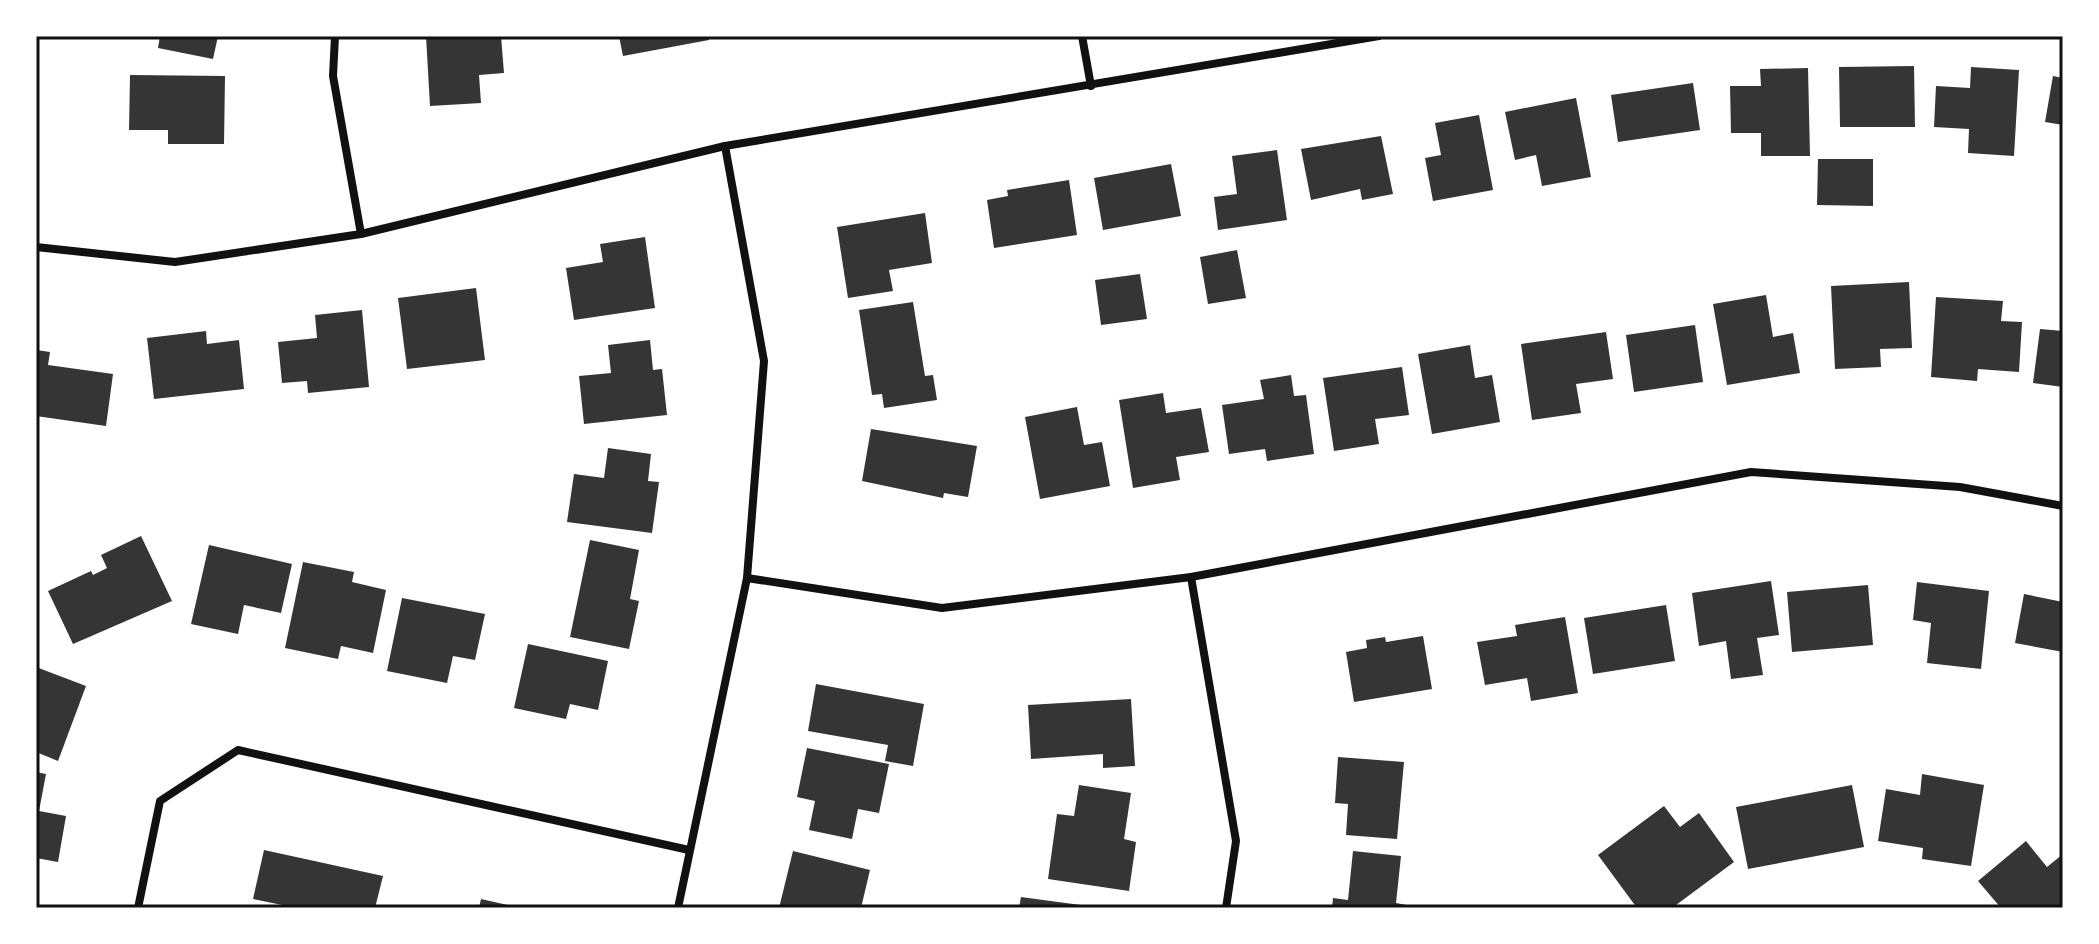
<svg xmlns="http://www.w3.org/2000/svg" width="2099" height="944" font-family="'Roboto Serif',serif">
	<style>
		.building { fill: #353535 }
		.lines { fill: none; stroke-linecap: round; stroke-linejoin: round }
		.minor { stroke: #111; stroke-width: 8 }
		.neatline { fill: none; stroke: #111; stroke-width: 3 }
	</style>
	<rect width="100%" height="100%" fill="#fff"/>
	<g class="building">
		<path d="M 160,36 L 218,36 L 213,59 L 158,48 Z"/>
		<path d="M 426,36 L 501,36 L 504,73 L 479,75 L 481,103 L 430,106 Z"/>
		<path d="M 619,36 L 708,36 L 709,40 L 623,56 Z"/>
		<path d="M 1914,66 L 1915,127 L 1840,127 L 1839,67 Z"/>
		<path d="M 1971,67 L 2019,70 L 2014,156 L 1968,153 L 1969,129 L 1934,127 L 1936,86 L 1970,88 Z"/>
		<path d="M 1808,68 L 1810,156 L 1761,156 L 1761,133 L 1731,133 L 1730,86 L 1761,86 L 1760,69 Z"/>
		<path d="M 130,75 L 225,76 L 224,144 L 168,144 L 168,130 L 129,130 Z"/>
		<path d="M 2053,76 L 2063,78 L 2063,125 L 2045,122 Z"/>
		<path d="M 1693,83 L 1700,130 L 1618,142 L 1611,95 Z"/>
		<path d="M 1576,98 L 1591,177 L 1542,186 L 1536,155 L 1515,160 L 1505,112 Z"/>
		<path d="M 1479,115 L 1493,190 L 1433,201 L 1425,158 L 1441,155 L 1435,123 Z"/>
		<path d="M 1381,136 L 1393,194 L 1362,200 L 1360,189 L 1311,200 L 1301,149 Z"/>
		<path d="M 1277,150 L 1287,220 L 1218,230 L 1214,197 L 1237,194 L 1232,156 Z"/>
		<path d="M 1818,159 L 1873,159 L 1873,206 L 1817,205 Z"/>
		<path d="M 1171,164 L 1181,216 L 1103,230 L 1094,178 Z"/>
		<path d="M 1069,180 L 1077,235 L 994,248 L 987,200 L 1008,196 L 1007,190 Z"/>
		<path d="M 925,213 L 932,263 L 889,270 L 893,291 L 848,298 L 837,227 Z"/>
		<path d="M 645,237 L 655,308 L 574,320 L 566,268 L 603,262 L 600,244 Z"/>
		<path d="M 1237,250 L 1246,298 L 1208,304 L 1200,257 Z"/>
		<path d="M 1140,274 L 1147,319 L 1101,325 L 1095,280 Z"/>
		<path d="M 1909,282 L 1912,348 L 1880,349 L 1881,367 L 1835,369 L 1831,286 Z"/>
		<path d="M 476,288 L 485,360 L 407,369 L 398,298 Z"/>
		<path d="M 1766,295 L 1773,337 L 1793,333 L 1800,373 L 1727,385 L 1713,304 Z"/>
		<path d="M 1936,297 L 2003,301 L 2001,321 L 2022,322 L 2019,372 L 1978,369 L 1977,381 L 1931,377 Z"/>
		<path d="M 913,302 L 925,376 L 933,375 L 937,400 L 884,408 L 882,394 L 872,395 L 859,310 Z"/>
		<path d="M 362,310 L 369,387 L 308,393 L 307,381 L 282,383 L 278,342 L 317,338 L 315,315 Z"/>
		<path d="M 1695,325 L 1703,382 L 1634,392 L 1626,335 Z"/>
		<path d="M 2040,329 L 2063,331 L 2063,387 L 2033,383 Z"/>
		<path d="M 206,331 L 207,344 L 239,340 L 244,389 L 154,399 L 147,338 Z"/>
		<path d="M 1606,332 L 1613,379 L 1576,384 L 1581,413 L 1532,420 L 1521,344 Z"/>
		<path d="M 650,340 L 653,370 L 662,369 L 667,415 L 584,424 L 579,376 L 611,373 L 608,345 Z"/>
		<path d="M 1470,345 L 1475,378 L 1492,375 L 1500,422 L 1432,434 L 1418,354 Z"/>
		<path d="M 36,350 L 50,352 L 48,365 L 113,374 L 106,426 L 36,416 Z"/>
		<path d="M 1402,367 L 1409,415 L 1375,419 L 1379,444 L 1334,451 L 1323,378 Z"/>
		<path d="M 1291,375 L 1294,396 L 1306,395 L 1314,454 L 1267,461 L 1265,449 L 1229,454 L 1222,405 L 1264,399 L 1260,380 Z"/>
		<path d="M 1163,393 L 1166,413 L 1201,408 L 1209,452 L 1176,457 L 1180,480 L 1133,488 L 1119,400 Z"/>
		<path d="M 1077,407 L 1084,445 L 1102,442 L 1110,486 L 1040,499 L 1025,417 Z"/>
		<path d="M 871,429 L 977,446 L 968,497 L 944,493 L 943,498 L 862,481 Z"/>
		<path d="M 608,448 L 651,454 L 648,481 L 659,482 L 652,533 L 567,522 L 574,474 L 604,478 Z"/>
		<path d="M 141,536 L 172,601 L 73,644 L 48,591 L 91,571 L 93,575 L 107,568 L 101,555 Z"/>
		<path d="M 590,540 L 639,550 L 630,599 L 639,601 L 629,649 L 570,637 Z"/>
		<path d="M 209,545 L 292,564 L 281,613 L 244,605 L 238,634 L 191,624 Z"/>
		<path d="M 303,562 L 354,572 L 352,582 L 386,590 L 373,653 L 341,646 L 338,659 L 285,648 Z"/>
		<path d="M 1771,581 L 1779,635 L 1757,638 L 1763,675 L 1731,679 L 1726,641 L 1699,646 L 1692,593 Z"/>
		<path d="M 1917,582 L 1989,591 L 1981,669 L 1927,663 L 1931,623 L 1913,620 Z"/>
		<path d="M 1868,585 L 1873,645 L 1792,652 L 1787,592 Z"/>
		<path d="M 2024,594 L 2063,602 L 2063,652 L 2015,643 Z"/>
		<path d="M 402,598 L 485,614 L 475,660 L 453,656 L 447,683 L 387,671 Z"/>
		<path d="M 1666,605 L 1675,661 L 1593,674 L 1584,618 Z"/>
		<path d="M 1565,617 L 1578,693 L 1531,701 L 1527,678 L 1485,685 L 1477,642 L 1517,636 L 1515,625 Z"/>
		<path d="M 1423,636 L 1432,689 L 1354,702 L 1346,652 L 1367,648 L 1366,640 L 1385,637 L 1386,642 Z"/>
		<path d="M 528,644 L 608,661 L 598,710 L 570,704 L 566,719 L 514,708 Z"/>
		<path d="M 36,667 L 86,686 L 58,761 L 36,752 Z"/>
		<path d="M 816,684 L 924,704 L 913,766 L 885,761 L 888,745 L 808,731 Z"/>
		<path d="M 1131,699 L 1135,766 L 1103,768 L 1103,754 L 1031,759 L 1028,705 Z"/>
		<path d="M 807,748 L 889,764 L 879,813 L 858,809 L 852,839 L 809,830 L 815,801 L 797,797 Z"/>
		<path d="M 1338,757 L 1404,762 L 1397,839 L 1346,835 L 1348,804 L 1335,803 Z"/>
		<path d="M 36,772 L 46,774 L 39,811 L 66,816 L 58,862 L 36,858 Z"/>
		<path d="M 1922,774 L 1984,785 L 1971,866 L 1922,859 L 1923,848 L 1878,841 L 1886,789 L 1920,795 Z"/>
		<path d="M 1079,785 L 1131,793 L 1124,839 L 1136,842 L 1129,891 L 1048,879 L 1057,814 L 1074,816 Z"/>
		<path d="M 1852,785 L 1864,847 L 1748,869 L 1736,807 Z"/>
		<path d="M 1664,806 L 1680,827 L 1699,813 L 1734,862 L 1672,908 L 1637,908 L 1598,855 Z"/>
		<path d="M 2026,841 L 2047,867 L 2063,854 L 2063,908 L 2001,908 L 1978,881 Z"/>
		<path d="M 264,850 L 383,876 L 375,908 L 297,908 L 253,899 Z"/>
		<path d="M 793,851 L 870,870 L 861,908 L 779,908 Z"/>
		<path d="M 1353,851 L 1401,856 L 1396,903 L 1422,908 L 1332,908 L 1333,898 L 1348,900 Z"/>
		<path d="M 1021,897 L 1088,906 L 1088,908 L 1019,908 Z"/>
		<path d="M 481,899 L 517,907 L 517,908 L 479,908 Z"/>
	</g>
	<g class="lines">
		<g class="minor">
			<path d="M 335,36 L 333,76 L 361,234"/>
			<path d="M 1082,36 L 1091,86"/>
			<path d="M 36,247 L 175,262 L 361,234 L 725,146 L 1379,36"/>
			<path d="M 1191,577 L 1236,841 L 1226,908"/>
			<path d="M 747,578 L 942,608 L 1191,577 L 1751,472 L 1960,487 L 2063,506"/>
			<path d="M 138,908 L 160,801 L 238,750 L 689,850"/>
			<path d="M 678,908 L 747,578 L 764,361 L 725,146"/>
		</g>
	</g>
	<rect width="2099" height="944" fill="none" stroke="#ffffff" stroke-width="76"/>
	<rect x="38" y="38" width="2023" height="868" class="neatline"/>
</svg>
